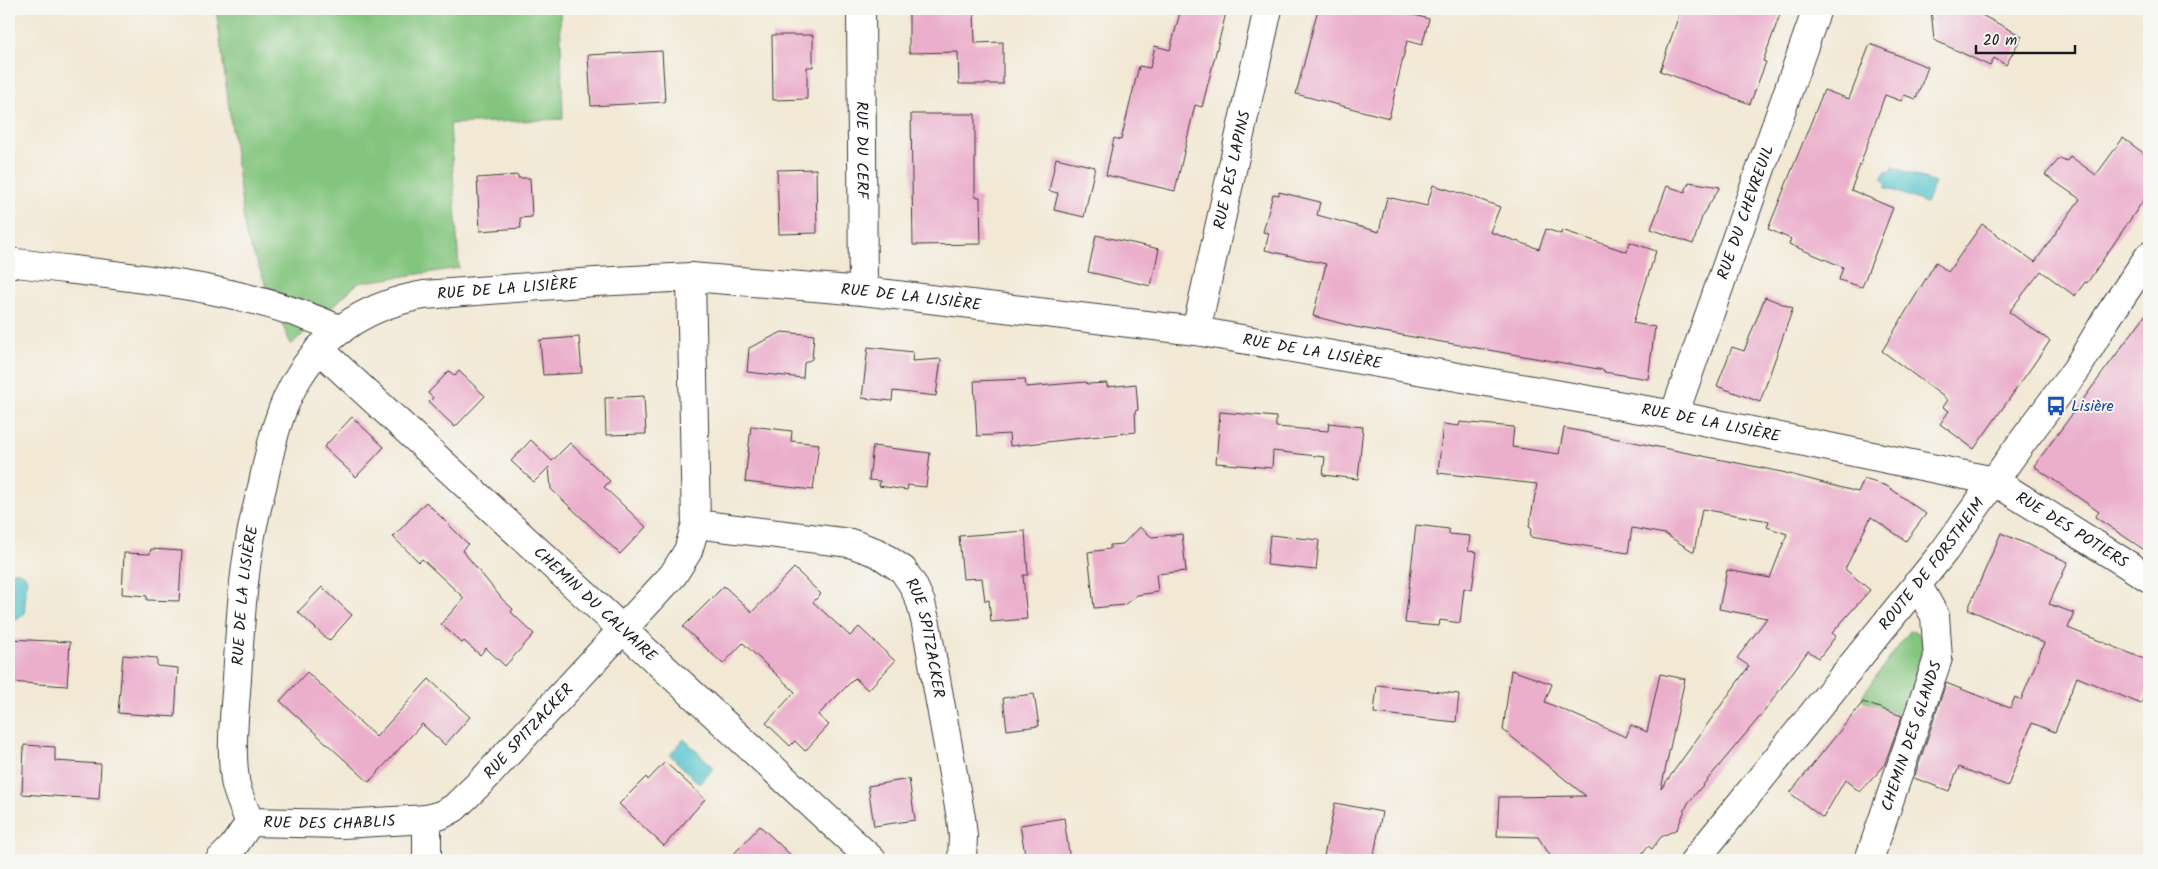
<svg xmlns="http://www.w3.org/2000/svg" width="2158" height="869" font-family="Kalam,sans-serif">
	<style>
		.green { fill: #83c57e; stroke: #50704d }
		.water { fill: #58c5cd; stroke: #3a7074 }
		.building { fill: #ebaecb }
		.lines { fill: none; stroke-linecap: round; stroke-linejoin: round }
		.minor-casing { stroke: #3c3b38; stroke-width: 30 }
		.tertiary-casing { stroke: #3c3b38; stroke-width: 30 }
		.minor { stroke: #fff; stroke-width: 28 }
		.tertiary { stroke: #fff; stroke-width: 28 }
		.labels { text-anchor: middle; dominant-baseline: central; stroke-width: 4; stroke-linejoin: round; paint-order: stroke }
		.street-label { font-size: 16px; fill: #1c1c1c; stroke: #f6f6f2 }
		.transit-label { font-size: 16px; fill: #164399; stroke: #f6f6f2; text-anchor: start }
	</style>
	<rect width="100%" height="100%" fill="#f6f6f2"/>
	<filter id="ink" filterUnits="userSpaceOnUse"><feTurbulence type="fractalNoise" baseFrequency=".02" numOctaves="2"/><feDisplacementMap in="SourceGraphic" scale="10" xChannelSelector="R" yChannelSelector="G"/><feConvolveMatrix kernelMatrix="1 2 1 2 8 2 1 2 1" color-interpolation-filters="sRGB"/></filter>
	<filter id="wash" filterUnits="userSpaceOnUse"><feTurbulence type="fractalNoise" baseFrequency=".0096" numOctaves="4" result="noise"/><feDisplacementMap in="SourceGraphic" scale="20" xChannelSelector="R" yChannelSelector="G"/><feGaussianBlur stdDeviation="1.12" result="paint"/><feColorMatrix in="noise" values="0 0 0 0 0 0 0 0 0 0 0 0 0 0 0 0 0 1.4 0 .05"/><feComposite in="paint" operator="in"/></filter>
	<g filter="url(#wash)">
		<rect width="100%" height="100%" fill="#f2e8d4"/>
		<g class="green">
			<path d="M 216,9 L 560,9 L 563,119 L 450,124 L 459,268 L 358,283 L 291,345 L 246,236 Z"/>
			<path d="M 1910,631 L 1913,631 L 1920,636 L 1923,645 L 1906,717 L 1863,700 L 1863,694 Z"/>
		</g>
		<g class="water">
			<path d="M 1893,167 L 1935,183 L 1926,203 L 1885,187 L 1887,184 L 1882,179 L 1883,174 L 1886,171 L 1892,170 Z"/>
			<path d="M 15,571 L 25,575 L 27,582 L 24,614 L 15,620 L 9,619 L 9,573 Z"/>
			<path d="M 684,739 L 714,768 L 699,784 L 670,755 Z"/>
		</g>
		<g id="blocks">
			<g class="building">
				<path d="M 1181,9 L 1227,9 L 1202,107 L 1195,105 L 1175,191 L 1106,175 L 1114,138 L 1121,140 L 1139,66 L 1150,68 L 1155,46 L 1170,50 Z"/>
				<path d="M 1318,9 L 1413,9 L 1411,14 L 1429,19 L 1422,45 L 1407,41 L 1389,118 L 1296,94 Z"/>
				<path d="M 1681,9 L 1782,9 L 1763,61 L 1766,62 L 1750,104 L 1660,71 Z"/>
				<path d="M 1931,9 L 1970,9 L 2022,36 L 2006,65 L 1994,58 L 1990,66 L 1934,40 Z"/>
				<path d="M 974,12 L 975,43 L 1003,42 L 1003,84 L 959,84 L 958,52 L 909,53 L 909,13 Z"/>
				<path d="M 772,35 L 813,35 L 813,67 L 807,67 L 807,99 L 773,100 Z"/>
				<path d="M 1870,44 L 1928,67 L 1916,99 L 1904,95 L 1901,101 L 1885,95 L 1851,190 L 1893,208 L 1862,287 L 1839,280 L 1843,267 L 1789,244 L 1791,239 L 1768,229 L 1824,90 L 1849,99 Z"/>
				<path d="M 662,51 L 665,102 L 591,106 L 588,55 Z"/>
				<path d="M 911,114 L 975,114 L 975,197 L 980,197 L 981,244 L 913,245 Z"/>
				<path d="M 2123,138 L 2149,157 L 2149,192 L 2087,283 L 2085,282 L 2075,296 L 2041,271 L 2009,312 L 2050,341 L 1974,449 L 1940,424 L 1949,411 L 1943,407 L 1948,400 L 1882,351 L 1936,262 L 1948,272 L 1982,224 L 2035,262 L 2080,199 L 2045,175 L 2060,158 L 2067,161 L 2070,156 L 2096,175 Z"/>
				<path d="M 1056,158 L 1095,167 L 1084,217 L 1054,210 L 1058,193 L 1049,191 Z"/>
				<path d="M 816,169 L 817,233 L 779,234 L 777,170 Z"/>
				<path d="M 518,175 L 518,178 L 530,178 L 532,217 L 520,218 L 521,228 L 480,231 L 477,178 Z"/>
				<path d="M 1689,182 L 1720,187 L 1703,214 L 1693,244 L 1651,229 L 1667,186 L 1685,192 Z"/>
				<path d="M 1433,185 L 1470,196 L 1500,207 L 1490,232 L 1539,249 L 1546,229 L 1561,234 L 1562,230 L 1627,252 L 1630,242 L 1656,251 L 1633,323 L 1655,327 L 1648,379 L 1604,372 L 1604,370 L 1355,327 L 1313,316 L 1326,264 L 1265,250 L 1269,233 L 1263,232 L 1273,194 L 1279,195 L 1279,192 L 1320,202 L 1317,215 L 1379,232 L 1387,197 L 1427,206 Z"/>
				<path d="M 1096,235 L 1159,249 L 1151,286 L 1088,272 Z"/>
				<path d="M 1765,297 L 1793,308 L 1760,402 L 1717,386 L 1732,347 L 1744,351 Z"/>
				<path d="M 2149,310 L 2149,553 L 2095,517 L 2099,512 L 2034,466 Z"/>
				<path d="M 782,332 L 814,335 L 812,359 L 804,363 L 803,378 L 747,372 L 749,348 Z"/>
				<path d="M 579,337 L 582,373 L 543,375 L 540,340 Z"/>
				<path d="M 868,347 L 913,352 L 912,361 L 941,359 L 936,396 L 893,391 L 892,401 L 862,398 Z"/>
				<path d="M 449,371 L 455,376 L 459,371 L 485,396 L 455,427 L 429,402 L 433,398 L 428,393 Z"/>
				<path d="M 1025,379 L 1026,387 L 1086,382 L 1087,384 L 1107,383 L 1107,387 L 1136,384 L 1138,410 L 1135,411 L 1136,432 L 1010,446 L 1009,434 L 977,436 L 974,381 Z"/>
				<path d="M 644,396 L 646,434 L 606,435 L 605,398 Z"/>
				<path d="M 1220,412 L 1276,417 L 1276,427 L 1328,431 L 1329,423 L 1363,427 L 1358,479 L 1323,475 L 1325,457 L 1273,451 L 1272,468 L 1216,463 Z"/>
				<path d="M 352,417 L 384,447 L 356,477 L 324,447 Z"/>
				<path d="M 1460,422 L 1514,427 L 1512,447 L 1559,454 L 1564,428 L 1782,472 L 1858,492 L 1864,479 L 1887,486 L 1926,514 L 1906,541 L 1871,517 L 1845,569 L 1870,590 L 1832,633 L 1836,636 L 1819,658 L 1808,651 L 1763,713 L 1688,803 L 1677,829 L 1661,837 L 1652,849 L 1648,846 L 1637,860 L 1553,860 L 1538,837 L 1497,836 L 1499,797 L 1586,796 L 1503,730 L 1511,670 L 1552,684 L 1545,702 L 1626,737 L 1631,725 L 1647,732 L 1660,674 L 1685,679 L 1661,789 L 1749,666 L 1737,658 L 1767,618 L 1719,609 L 1727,570 L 1770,578 L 1787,534 L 1767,527 L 1769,521 L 1702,509 L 1694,552 L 1665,534 L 1632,528 L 1628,553 L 1530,537 L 1531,528 L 1529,527 L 1537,484 L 1438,473 L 1443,424 L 1459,426 Z"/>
				<path d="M 751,426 L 792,431 L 791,441 L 819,444 L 813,490 L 745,482 Z"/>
				<path d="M 531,440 L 552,461 L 570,443 L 610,481 L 604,487 L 646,527 L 620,554 L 551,489 L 549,467 L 534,482 L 511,461 Z"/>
				<path d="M 873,446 L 930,453 L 926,487 L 908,485 L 907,490 L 879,486 L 880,481 L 869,480 Z"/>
				<path d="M 426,502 L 468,544 L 462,550 L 503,600 L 513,609 L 511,612 L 534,634 L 505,666 L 486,648 L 480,655 L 464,641 L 462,643 L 441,624 L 464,598 L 422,559 L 419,562 L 393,537 Z"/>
				<path d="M 1416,525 L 1449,529 L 1449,534 L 1470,536 L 1468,551 L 1477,552 L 1472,590 L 1464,588 L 1460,623 L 1440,620 L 1439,626 L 1405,623 Z"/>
				<path d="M 1139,527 L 1152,537 L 1182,534 L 1186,571 L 1156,574 L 1158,592 L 1137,595 L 1124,605 L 1094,608 L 1088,552 L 1110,549 L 1110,545 L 1123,544 Z"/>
				<path d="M 1025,531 L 1028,575 L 1023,575 L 1027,619 L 991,622 L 989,600 L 985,601 L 982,578 L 963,579 L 959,536 Z"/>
				<path d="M 2001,533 L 2068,562 L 2049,604 L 2074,613 L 2068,628 L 2149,661 L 2149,685 L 2141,704 L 2077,677 L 2055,732 L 2032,723 L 2008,786 L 1959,767 L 1949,791 L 1914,778 L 1946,683 L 2010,708 L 2015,697 L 2021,700 L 2044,643 L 1968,609 Z"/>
				<path d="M 1270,535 L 1319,540 L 1316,570 L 1267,565 Z"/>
				<path d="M 151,549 L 182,551 L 179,601 L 147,600 L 147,596 L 122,594 L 124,553 L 150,554 Z"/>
				<path d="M 794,568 L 821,594 L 813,602 L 850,636 L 859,627 L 895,661 L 868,690 L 855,678 L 818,715 L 829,725 L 805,751 L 795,741 L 790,746 L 766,723 L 795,692 L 743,643 L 723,664 L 683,627 L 724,586 L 752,612 Z"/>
				<path d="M 322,587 L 352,615 L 329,641 L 298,612 Z"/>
				<path d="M 9,639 L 70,642 L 67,686 L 9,682 Z"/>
				<path d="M 123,655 L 157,658 L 157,666 L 178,668 L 175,717 L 118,713 Z"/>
				<path d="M 307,672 L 376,737 L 429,679 L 470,717 L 445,745 L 422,724 L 369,782 L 280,701 Z"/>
				<path d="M 1377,685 L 1459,694 L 1456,722 L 1374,713 Z"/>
				<path d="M 1034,694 L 1039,726 L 1007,730 L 1003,698 Z"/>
				<path d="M 1863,702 L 1902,716 L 1884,766 L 1860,792 L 1845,780 L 1823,818 L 1790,793 Z"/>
				<path d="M 24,745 L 55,747 L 55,761 L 101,764 L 99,799 L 22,794 Z"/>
				<path d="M 665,762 L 705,799 L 664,846 L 619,804 L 646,777 L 648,780 Z"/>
				<path d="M 909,779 L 915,820 L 874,826 L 868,786 Z"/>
				<path d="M 1335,803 L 1382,812 L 1373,860 L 1344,860 L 1324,856 Z"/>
				<path d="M 1064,818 L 1070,860 L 1026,860 L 1020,825 Z"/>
				<path d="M 760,826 L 796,860 L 728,860 Z"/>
			</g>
		</g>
	</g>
	<g filter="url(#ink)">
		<use href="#blocks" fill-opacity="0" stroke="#3c3b38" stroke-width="1"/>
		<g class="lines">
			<defs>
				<g id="minor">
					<path id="s1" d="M 861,9 L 863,291"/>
					<path d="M 9,262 C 121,277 237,283 341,330"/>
					<path id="s2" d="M 1196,331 L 1268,9"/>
					<path id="s3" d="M 319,349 L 872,860"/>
					<path id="s4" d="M 1674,415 L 1817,9"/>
					<path id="s5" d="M 696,524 L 850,543 L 878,553 L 903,570 L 913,585 L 921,603 L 926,624 L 961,818 L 963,836 L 962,860"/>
					<path id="s6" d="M 250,822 C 244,808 237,794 235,780 C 230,746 235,711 237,678 C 240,630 242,582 251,535 C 254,518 259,500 263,483 C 271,445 279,406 301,373 C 330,328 372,304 424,295 L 595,282 L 691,277 L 863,291 L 1196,331 L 1674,415 L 1994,481 L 2149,578"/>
					<path id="s7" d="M 220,860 L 233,847 L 250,822 L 342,824 L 427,819 L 441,815 L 454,808 L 485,778 L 673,575 L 688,551 L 696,524 L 691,277"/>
					<path d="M 427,860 L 427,819"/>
					<path id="s8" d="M 1869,860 L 1938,658 L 1935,616 L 1917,584"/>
				</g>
				<g id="tertiary">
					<path id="s9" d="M 1695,860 L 1945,550 L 2017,449 L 2076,370 L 2107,318 L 2149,256"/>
				</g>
			</defs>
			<use href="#minor" class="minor-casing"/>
			<use href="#tertiary" class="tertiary-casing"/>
			<use href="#minor" class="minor"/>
			<use href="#tertiary" class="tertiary"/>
		</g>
	</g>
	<defs>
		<symbol id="bus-bare" viewBox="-9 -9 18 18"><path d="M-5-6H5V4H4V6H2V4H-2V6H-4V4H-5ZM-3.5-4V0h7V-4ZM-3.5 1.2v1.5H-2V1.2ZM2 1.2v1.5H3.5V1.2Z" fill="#1a4fb4" stroke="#f6f6f2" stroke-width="2.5" paint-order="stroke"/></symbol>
	</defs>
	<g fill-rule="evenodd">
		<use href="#bus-bare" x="2042" y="392" width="28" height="28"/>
	</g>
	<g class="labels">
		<g class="street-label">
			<text stroke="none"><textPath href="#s1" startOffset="141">RUE DU CERF</textPath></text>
			<text stroke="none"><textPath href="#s2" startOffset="165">RUE DES LAPINS</textPath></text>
			<text stroke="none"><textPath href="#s4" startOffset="215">RUE DU CHEVREUIL</textPath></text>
			<text stroke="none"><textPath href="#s6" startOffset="695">RUE DE LA LISIÈRE</textPath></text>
			<text stroke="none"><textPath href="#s6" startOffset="1100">RUE DE LA LISIÈRE</textPath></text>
			<text stroke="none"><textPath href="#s6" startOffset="1505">RUE DE LA LISIÈRE</textPath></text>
			<text stroke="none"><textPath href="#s6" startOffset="1910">RUE DE LA LISIÈRE</textPath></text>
			<text stroke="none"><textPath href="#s6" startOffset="2291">RUE DES POTIERS</textPath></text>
			<text stroke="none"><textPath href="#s9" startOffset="379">ROUTE DE FORSTHEIM</textPath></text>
			<text stroke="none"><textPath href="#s6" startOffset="230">RUE DE LA LISIÈRE</textPath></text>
			<text stroke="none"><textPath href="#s3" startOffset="376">CHEMIN DU CALVAIRE</textPath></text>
			<text stroke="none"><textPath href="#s5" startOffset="288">RUE SPITZACKER</textPath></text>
			<text stroke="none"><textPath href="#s7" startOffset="362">RUE SPITZACKER</textPath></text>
			<text stroke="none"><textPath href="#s8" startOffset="131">CHEMIN DES GLANDS</textPath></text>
			<text stroke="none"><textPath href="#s7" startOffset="128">RUE DES CHABLIS</textPath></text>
		</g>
		<g class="transit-label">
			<text x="2071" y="406">Lisière</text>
		</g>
	</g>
	<rect width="2158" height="869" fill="none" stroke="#f6f6f2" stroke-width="30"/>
	<path d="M1976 45v8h99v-8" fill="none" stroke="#1c1c1c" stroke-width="2.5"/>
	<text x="1983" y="45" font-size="15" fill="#1c1c1c" stroke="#f6f6f2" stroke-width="4" paint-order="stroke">20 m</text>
</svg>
